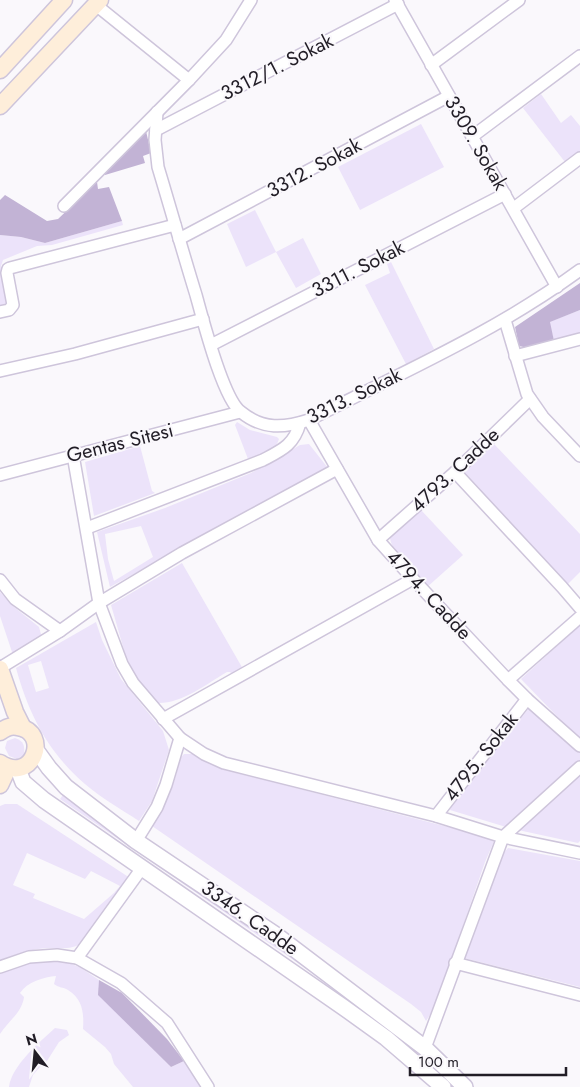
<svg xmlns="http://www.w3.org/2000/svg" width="580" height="1087" font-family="Jost,sans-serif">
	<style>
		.green { fill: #ece3fa; fill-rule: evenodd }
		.forest { fill: #c2b3d5 }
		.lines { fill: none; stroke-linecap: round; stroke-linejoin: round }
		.minor-casing { stroke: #cec5db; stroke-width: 14 }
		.tertiary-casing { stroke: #cec5db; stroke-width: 18 }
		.secondary-casing { stroke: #cec5db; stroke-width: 19 }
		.minor { stroke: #fff; stroke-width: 11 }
		.tertiary { stroke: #fff; stroke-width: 15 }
		.secondary { stroke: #feeeda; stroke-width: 16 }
		.labels { text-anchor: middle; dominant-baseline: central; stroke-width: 4; stroke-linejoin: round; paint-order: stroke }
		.street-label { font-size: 20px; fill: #211d26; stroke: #faf8fc }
	</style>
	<rect width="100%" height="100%" fill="#faf8fc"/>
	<g class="green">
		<path d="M 541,94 L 561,123 L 571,115 L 580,126 L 580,151 L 565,162 L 523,108 Z"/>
		<path d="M 421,124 L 444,167 L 360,210 L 338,167 Z"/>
		<path d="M 255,210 L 276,252 L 303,238 L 321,274 L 296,288 L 276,252 L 246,267 L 227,224 Z"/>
		<path d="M 122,221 L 123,225 L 52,245 L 37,246 L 3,260 L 1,266 L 8,307 L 0,309 L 0,235 L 21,237 L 45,243 Z"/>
		<path d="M 391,262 L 434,349 L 406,364 L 365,285 L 390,273 L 387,264 Z"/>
		<path d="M 580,310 L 580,333 L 554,341 L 549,322 Z"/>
		<path d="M 237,422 L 250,430 L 277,437 L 279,439 C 276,451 259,454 248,459 L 235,425 Z"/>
		<path d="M 309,444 L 328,468 L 110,587 L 97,532 L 165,508 L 251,473 L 300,445 ZM 141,526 L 153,557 L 114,581 L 108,559 L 105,534 Z"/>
		<path d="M 494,444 L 580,534 L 580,572 L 567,585 L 463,473 Z"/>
		<path d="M 140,446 L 152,491 L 155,493 L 94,516 L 85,462 Z"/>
		<path d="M 421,510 L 463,555 L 426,588 C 416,576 392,553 390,538 Z"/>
		<path d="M 182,563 L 243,669 L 233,675 L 230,672 L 227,672 C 206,684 182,704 157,703 L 137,679 L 126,657 L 111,605 Z"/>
		<path d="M 0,592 L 14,607 L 39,627 L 42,638 L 13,655 L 0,616 Z"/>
		<path d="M 96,622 L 102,640 L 121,679 L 163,731 L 169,750 L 152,801 L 139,821 C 121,809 101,798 85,784 C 48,752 29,715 16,668 ZM 41,661 L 49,688 L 36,692 L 28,665 Z"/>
		<path d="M 580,625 L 580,740 L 521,679 Z"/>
		<path d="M 529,708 L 580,752 L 580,761 L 506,827 L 450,810 L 454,800 Z"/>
		<path d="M 15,738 C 24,741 25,746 24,755 L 17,759 L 9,756 L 5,748 L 7,741 Z"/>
		<path d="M 184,754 L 194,754 L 207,762 L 233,772 L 495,839 L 485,862 L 435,1007 L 426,1021 L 421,1012 L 411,1004 L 152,826 C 162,809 172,792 177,772 C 178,765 179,759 184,754 Z"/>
		<path d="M 580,775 L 580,841 L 578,843 L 518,830 Z"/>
		<path d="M 63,795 L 313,968 L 314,970 L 311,972 L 60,799 Z"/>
		<path d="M 5,804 L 17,804 L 130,878 L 81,944 C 68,951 54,947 38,949 C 25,951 12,956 0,960 L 0,806 ZM 27,853 L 85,879 L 91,871 L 120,886 L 114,893 L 84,919 L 33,898 L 35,894 L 13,885 Z"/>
		<path d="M 508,848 L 580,861 L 580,987 L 464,958 L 501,856 Z"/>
		<path d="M 63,960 L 81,968 L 99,980 L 99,995 L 171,1067 L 184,1061 L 202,1087 L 133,1087 L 114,1064 L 111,1054 L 105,1047 L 83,1029 C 84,1014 83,999 68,990 C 63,987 59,988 54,984 L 56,976 C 44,977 27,982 20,993 L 24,997 C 22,1013 8,1021 0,1034 L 0,973 L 34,961 Z"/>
		<path d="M 55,1028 L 67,1030 L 69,1035 L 59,1042 L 47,1061 L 40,1067 L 33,1075 L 29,1087 L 9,1087 C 12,1065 40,1042 55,1028 Z"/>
	</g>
	<g class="forest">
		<path d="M 146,131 L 151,153 L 143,156 L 145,163 L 105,175 L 104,171 Z"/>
		<path d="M 97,182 L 98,189 L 109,187 L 122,221 L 45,243 L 21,237 L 0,235 L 0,200 L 5,195 L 47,221 L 58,219 Z"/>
		<path d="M 580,283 L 580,310 L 550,322 L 554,341 L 528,348 L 519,346 L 515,327 Z"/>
		<path d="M 99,980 L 122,993 L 167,1039 L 184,1061 L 171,1067 L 98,995 Z"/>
	</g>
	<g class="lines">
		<defs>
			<g id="minor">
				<path d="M 395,0 L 557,287"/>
				<path d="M 96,5 L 189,80"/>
				<path d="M 431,65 L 519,0"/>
				<path d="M 157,112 L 155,140 L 158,167 C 171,210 183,253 196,295 C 203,320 223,399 241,412 C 263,430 284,428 309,420 C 401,373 497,331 580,270"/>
				<path d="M 156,130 L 398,4"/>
				<path d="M 473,136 L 580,56"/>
				<path d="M 64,206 L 189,80 L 226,40 L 251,0"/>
				<path d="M 514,208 L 580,158"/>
				<path d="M 179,239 L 449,96"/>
				<path d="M 0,312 L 9,310 L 13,305 L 7,273 L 8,269 L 10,268 L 175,225"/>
				<path d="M 505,320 L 527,394 L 543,417 L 580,456"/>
				<path d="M 211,345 L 505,194"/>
				<path d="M 515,356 L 580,339"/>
				<path d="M 0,371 L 75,354 L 203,319"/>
				<path d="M 309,420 L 378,540 L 413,579 L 508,680 L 527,699 L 580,746"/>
				<path d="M 73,455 L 99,603 L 122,664 L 133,683 L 180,738 L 204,754 L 224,763 L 436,816 L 503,837 L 580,853"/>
				<path d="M 455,472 L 562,587 L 580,608"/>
				<path d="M 0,475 L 240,412"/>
				<path d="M 87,528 L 263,460 C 282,450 294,445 300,423"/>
				<path d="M 378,540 L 455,472 L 530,399"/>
				<path d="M 0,580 L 15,599 L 60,631"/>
				<path d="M 0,668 L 60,631 L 99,603 L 182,553 L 337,469"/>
				<path d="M 508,680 L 580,617"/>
				<path d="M 163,719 L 413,579"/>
				<path d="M 436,816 L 527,699"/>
				<path d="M 136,841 L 157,807 L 166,785 L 180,738"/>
				<path d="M 77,958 L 142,868"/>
				<path d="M 455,963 L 580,995"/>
				<path d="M 0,967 L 29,957 L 57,955 L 77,958 L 121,983 L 167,1023 L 208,1087"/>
				<path d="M 425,1048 L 503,837 L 580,767"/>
			</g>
			<g id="tertiary">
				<path d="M 36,750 L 49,768 L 66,787 L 136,841 L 276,935 L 425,1048 L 465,1087"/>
				<path d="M 18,769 L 23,782 L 44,800 L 343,1007 L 386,1038 L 443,1087"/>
			</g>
			<g id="secondary">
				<path d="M 0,70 L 64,0"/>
				<path d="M 0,106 L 100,0"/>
				<path d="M 0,669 L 15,712 L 23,728"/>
				<path d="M 0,732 C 5,728 11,725 18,727 C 51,732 33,785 0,763"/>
				<path d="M 0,785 L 8,768"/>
			</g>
		</defs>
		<use href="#minor" class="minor-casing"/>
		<use href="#tertiary" class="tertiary-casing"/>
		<use href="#secondary" class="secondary-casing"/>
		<use href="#minor" class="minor"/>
		<use href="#tertiary" class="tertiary"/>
		<use href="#secondary" class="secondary"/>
	</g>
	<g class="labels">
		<g class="street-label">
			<text transform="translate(277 67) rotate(-27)">3312/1. Sokak</text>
			<text transform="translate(476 143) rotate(60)">3309. Sokak</text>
			<text transform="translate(314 168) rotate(-28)">3312. Sokak</text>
			<text transform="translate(358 269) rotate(-27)">3311. Sokak</text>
			<text transform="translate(354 396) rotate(-26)">3313. Sokak</text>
			<text transform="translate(120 443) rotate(-14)">Gentas Sitesi</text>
			<text transform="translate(455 470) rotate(-43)">4793. Cadde</text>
			<text transform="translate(429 595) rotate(47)">4794. Cadde</text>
			<text transform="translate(481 757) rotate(-52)">4795. Sokak</text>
			<text transform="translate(250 918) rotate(35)">3346. Cadde</text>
		</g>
	</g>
	<g transform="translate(35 1052) rotate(344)" stroke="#faf8fc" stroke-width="4" paint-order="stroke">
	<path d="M0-4L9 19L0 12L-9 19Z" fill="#211d26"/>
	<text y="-8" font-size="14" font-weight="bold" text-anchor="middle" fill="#211d26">N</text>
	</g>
	<path d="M410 1067v8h156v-8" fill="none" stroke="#211d26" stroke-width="2.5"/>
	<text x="418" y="1067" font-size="15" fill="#211d26" stroke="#faf8fc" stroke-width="4" paint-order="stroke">100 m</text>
</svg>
